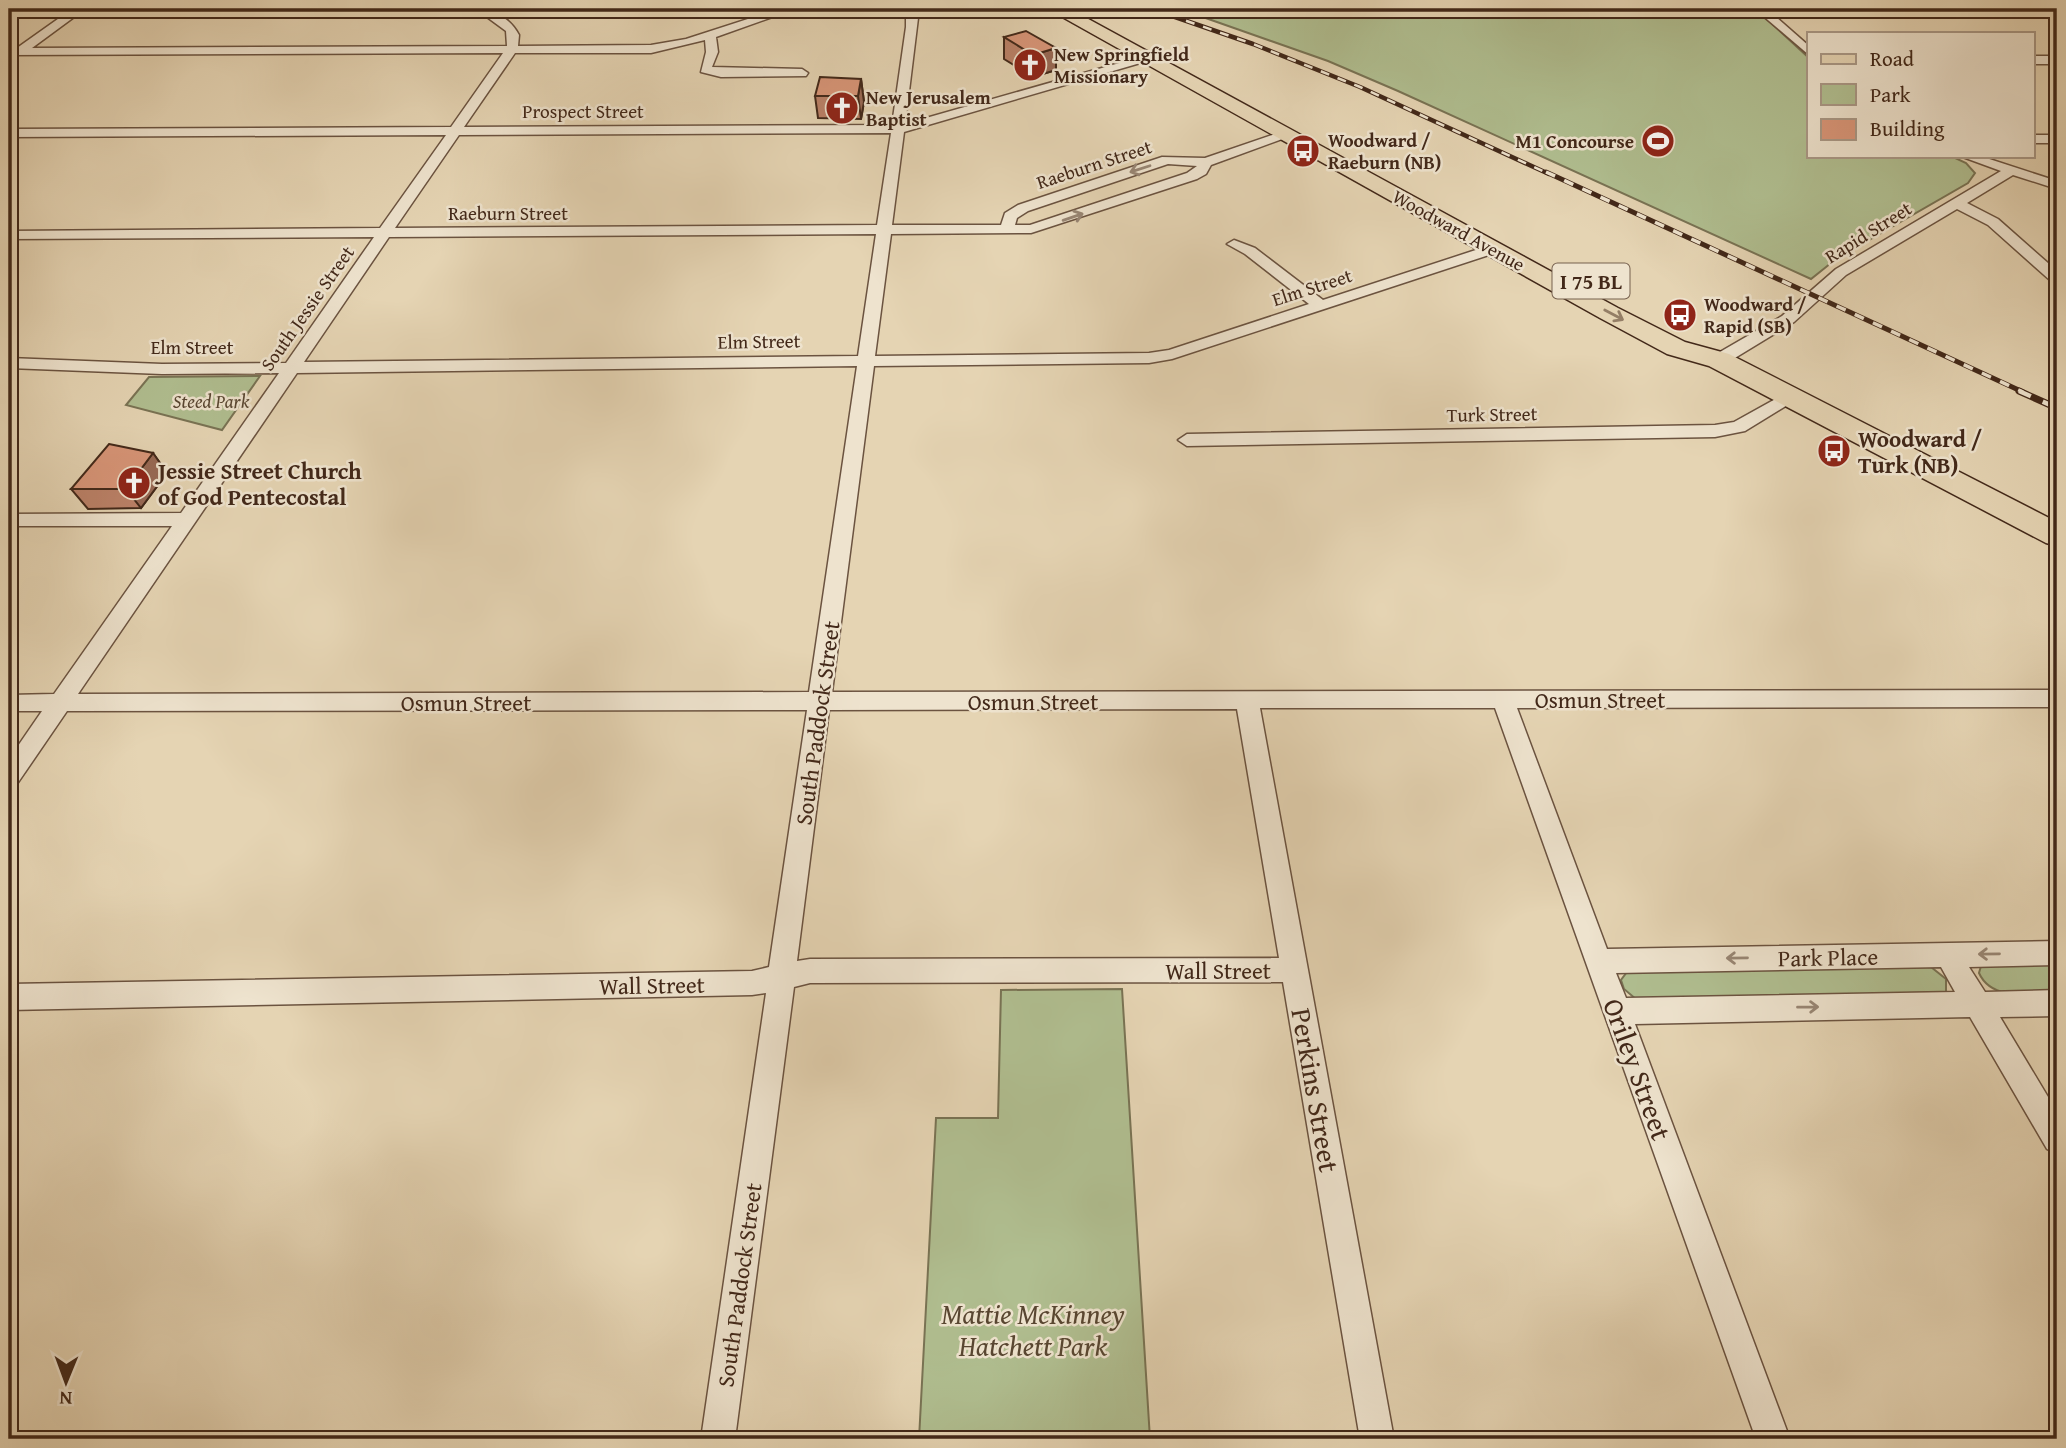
<svg xmlns="http://www.w3.org/2000/svg" width="2066" height="1448" font-family="'Gentium Book Plus',serif">
	<style>
		.green { fill: #b0be90; stroke: #797354; stroke-width: 2 }
		.lines { fill: none; stroke-linecap: round; stroke-linejoin: round }
		.street-casing { stroke: #6b5340; stroke-width: 3 }
		.primary-casing { stroke: #422819; stroke-width: 3 }
		.street { fill: #eee3ce; fill-rule: evenodd }
		.primary { fill: #e5d4b3; fill-rule: evenodd }
		.rail-far2-casing { stroke: #422819; stroke-width: 4.5 }
		.rail-far1-casing { stroke: #422819; stroke-width: 5 }
		.rail-casing { stroke: #422819; stroke-width: 7 }
		.rail-far2 { stroke: #eee3ce; stroke-width: 2.5; stroke-dasharray: 9; stroke-linecap: butt }
		.rail-far1 { stroke: #eee3ce; stroke-width: 3.5; stroke-dasharray: 10; stroke-linecap: butt }
		.rail { stroke: #eee3ce; stroke-width: 4.5; stroke-dasharray: 13; stroke-linecap: butt }
		.wall { fill: #bb8168; stroke: #422819; stroke-width: 2 }
		.shaded-wall { fill: #986955; stroke: #422819; stroke-width: 2 }
		.building { fill: #d99679; stroke: #422819; stroke-width: 2 }
		.oneway { stroke: #988674 }
		.oneway2 { stroke: #947e66 }
		.labels { text-anchor: middle; dominant-baseline: central; stroke-width: 5; stroke-linejoin: round; paint-order: stroke }
		.far-poi-label { font-size: 19px; font-weight: bold; fill: #422819; stroke: #eee3ce; text-anchor: start }
		.far-street-label { font-size: 19px; fill: #422819; stroke: #eee3ce }
		.far-park-label { font-size: 19px; font-style: italic; fill: #584631; stroke: #eee3ce }
		.shield { fill: #eee3ce; stroke: #76604f; stroke-width: 2 }
		.shield-label { font-size: 21px; font-weight: bold; fill: #422819 }
		.poi-label { font-size: 23px; font-weight: bold; fill: #422819; stroke: #eee3ce; text-anchor: start }
		.street-label { font-size: 23px; fill: #422819; stroke: #eee3ce }
		.near-street-label { font-size: 28px; fill: #422819; stroke: #eee3ce }
		.near-park-label { font-size: 28px; font-style: italic; fill: #584631; stroke: #eee3ce }
	</style>
	<rect width="100%" height="100%" fill="#e5d4b3"/>
	<filter id="stains"><feTurbulence type="fractalNoise" baseFrequency=".00286" numOctaves="4"/><feColorMatrix values="0 0 0 0 .2 0 0 0 0 .09 0 0 0 0 .02 0 0 0 .5 -.17"/></filter>
	<radialGradient id="worn" r=".72"><stop offset=".6" stop-color="#630" stop-opacity="0"/><stop offset="1" stop-color="#630" stop-opacity=".3"/></radialGradient>
	<g class="green">
		<path d="M 1180,9 L 1756,9 L 1809,58 L 1809,156 L 1951,156 L 1966,163 L 1975,173 L 1968,183 L 1836,259 L 1811,279 L 1398,91 L 1328,61 Z"/>
		<path d="M 260,376 L 222,430 L 126,405 L 149,377 Z"/>
		<path d="M 2057,963 L 2057,992 C 2031,993 1992,1002 1979,973 L 1981,966 L 1989,964 Z"/>
		<path d="M 1931,967 L 1946,979 L 1946,992 L 1637,1000 L 1624,989 L 1621,980 L 1627,972 Z"/>
		<path d="M 1122,989 L 1150,1439 L 919,1439 L 936,1118 L 998,1118 L 1001,990 Z"/>
	</g>
	<g class="lines">
		<defs>
			<g id="street">
				<path d="M 72,9 L 85,9 L 32,48 L 507,46 L 506,31 L 476,9 C 494,9 511,19 519,35 L 518,46 L 651,45 L 686,39 L 779,9 L 795,9 L 716,37 L 718,52 L 712,67 L 802,69 L 808,73 L 806,76 L 721,77 L 701,72 L 706,52 L 705,40 L 651,53 L 515,53 L 464,127 L 892,125 L 906,27 L 906,18 L 901,9 L 911,9 L 918,18 L 905,124 L 1144,56 L 1154,59 L 904,132 L 892,225 L 1001,225 L 1005,213 L 1018,205 L 1162,157 L 1205,158 L 1281,132 L 1293,135 L 1211,165 L 1206,174 L 1197,179 L 1031,233 L 891,234 L 875,356 L 1149,353 L 1169,350 L 1309,304 L 1245,254 L 1227,244 L 1234,240 L 1255,248 L 1323,300 L 1488,246 L 1498,246 L 1498,252 L 1172,359 L 1149,363 L 874,366 L 832,692 L 2057,690 L 2057,707 L 1517,708 L 1607,949 L 2057,941 L 2057,965 L 1969,967 L 1985,992 L 2057,990 L 2057,1016 L 2000,1017 L 2057,1112 L 2057,1154 L 2047,1149 L 1970,1017 L 1635,1024 L 1790,1439 L 1756,1439 L 1495,708 L 1260,708 L 1394,1439 L 1360,1439 L 1283,982 L 810,983 L 794,987 L 735,1439 L 701,1439 L 766,993 L 752,995 L 9,1010 L 9,984 L 752,971 L 769,967 L 807,710 L 67,711 L 17,784 L 9,786 L 9,759 L 42,711 L 9,711 L 9,695 L 54,694 L 172,526 L 9,526 L 9,514 L 181,513 L 279,373 L 162,374 L 9,368 L 9,358 L 162,364 L 286,363 L 374,237 L 9,239 L 9,231 L 380,228 L 446,135 L 9,137 L 9,129 L 451,127 L 503,53 L 9,55 L 9,49 L 17,48 ZM 891,133 L 877,225 L 395,228 L 459,135 ZM 1168,164 L 1197,166 L 1187,173 L 1030,225 L 1015,225 L 1017,218 L 1028,211 ZM 876,234 L 858,356 L 304,362 L 389,237 ZM 857,366 L 809,692 L 78,694 L 297,373 ZM 1237,709 L 1279,958 L 810,959 L 797,961 L 829,710 ZM 1941,967 L 1955,992 L 1626,998 L 1616,973 Z"/>
				<path d="M 1755,9 L 1767,9 L 1809,46 L 1809,55 Z"/>
				<rect x="2033" y="56" width="24" height="8"/>
				<rect x="2033" y="135" width="24" height="8"/>
				<path d="M 1960,156 L 1980,156 L 2057,181 L 2057,189 L 2013,175 L 1967,203 L 1998,219 L 2057,271 L 2057,284 L 2052,282 L 1988,225 L 1957,209 L 1846,275 L 1794,322 L 1725,364 L 1713,364 L 1711,360 L 1713,356 L 1782,316 L 1836,269 L 2001,171 Z"/>
				<path d="M 1788,392 L 1797,397 L 1794,401 L 1745,431 L 1715,437 L 1187,446 L 1178,440 L 1187,434 L 1715,425 L 1734,422 Z"/>
			</g>
			<path id="primary" d="M 1048,9 L 1070,9 L 1618,308 L 1685,342 L 1729,354 L 2057,522 L 2057,546 L 2046,543 L 1709,366 L 1667,354 L 1600,318 Z"/>
		</defs>
		<use href="#street" class="street-casing"/>
		<use href="#primary" class="primary-casing"/>
		<use href="#street" class="street"/>
		<use href="#primary" class="primary"/>
		<defs>
			<path id="rail-far2" d="M 1152,9 L 1253,44 L 1360,87 L 1549,174"/>
			<path id="rail-far1" d="M 1546,172 L 2023,392"/>
			<path id="rail" d="M 2019,391 L 2057,408"/>
		</defs>
		<use href="#rail-far2" class="rail-far2-casing"/>
		<use href="#rail-far1" class="rail-far1-casing"/>
		<use href="#rail" class="rail-casing"/>
		<use href="#rail-far2" class="rail-far2"/>
		<use href="#rail-far1" class="rail-far1"/>
		<use href="#rail" class="rail"/>
	</g>
	<g class="wall">
		<path d="M 1004,37 L 1056,48 L 1056,70 L 1033,77 L 1004,59 Z"/>
		<path d="M 861,79 L 864,102 L 861,119 L 818,118 L 815,96 Z"/>
		<path d="M 153,453 L 167,473 L 141,508 L 88,509 L 71,489 Z"/>
	</g>
	<g class="shaded-wall">
		<path d="M 1056,48 L 1056,70 L 1033,77 L 1033,55 Z"/>
		<path d="M 861,79 L 864,102 L 861,119 L 858,96 Z"/>
		<path d="M 153,453 L 167,473 L 141,508 L 126,489 Z"/>
	</g>
	<g class="building">
		<path d="M 1026,31 L 1056,48 L 1033,55 L 1004,37 Z"/>
		<path d="M 820,77 L 861,79 L 858,96 L 815,96 Z"/>
		<path d="M 109,444 L 153,453 L 126,489 L 71,489 Z"/>
	</g>
	<defs><path id="oneway-shaft" d="M-6 0H5M1.5-3L5.5 0L1.5 3" fill="none" stroke-width="1.6" stroke-linecap="round" stroke-linejoin="round" transform="scale(1.75)"/></defs>
	<g class="oneway">
		<use href="#oneway-shaft" transform="translate(1140 169) rotate(162)"/>
		<use href="#oneway-shaft" transform="translate(1073 217) rotate(-19)"/>
		<use href="#oneway-shaft" transform="translate(1989 954) rotate(179)"/>
		<use href="#oneway-shaft" transform="translate(1737 958) rotate(179)"/>
		<use href="#oneway-shaft" transform="translate(1808 1007) rotate(-1)"/>
	</g>
	<use class="oneway2" href="#oneway-shaft" transform="translate(1614 315) rotate(28)"/>
	<defs>
		<symbol id="church-disc" viewBox="-11 -11 22 22"><circle r="9.5" fill="#8f2418" stroke="#eee3ce"/><path d="M-1.2-6h2.4v3.5h3.3v2.4h-3.3V6h-2.4V-.1h-3.3v-2.4h3.3Z" fill="#fff"/></symbol>
		<symbol id="stadium-disc" viewBox="-11 -11 22 22"><circle r="9.5" fill="#8f2418" stroke="#eee3ce"/><path d="M0-5a6.5 5 0 1 0 0 10a6.5 5 0 1 0 0-10ZM-3.5-1.8h7v3.6h-7Z" fill="#fff"/></symbol>
		<symbol id="bus-disc" viewBox="-11 -11 22 22"><circle r="9.5" fill="#8f2418" stroke="#eee3ce"/><path d="M-5-6H5V4H4V6H2V4H-2V6H-4V4H-5ZM-3.5-4V0h7V-4ZM-3.5 1.2v1.5H-2V1.2ZM2 1.2v1.5H3.5V1.2Z" fill="#fff"/></symbol>
	</defs>
	<g fill-rule="evenodd">
		<use href="#church-disc" x="1011" y="46" width="38" height="38"/>
		<use href="#church-disc" x="823" y="89" width="38" height="38"/>
		<use href="#stadium-disc" x="1639" y="122" width="38" height="38"/>
		<use href="#bus-disc" x="1284" y="132" width="38" height="38"/>
		<use href="#bus-disc" x="1661" y="296" width="38" height="38"/>
		<use href="#bus-disc" x="1815" y="432" width="38" height="38"/>
		<use href="#church-disc" x="115" y="464" width="38" height="38"/>
	</g>
	<g class="labels">
		<g class="far-poi-label">
			<text x="1054" y="54">New Springfield<tspan x="1054" dy="22">Missionary</tspan></text>
			<text x="866" y="97">New Jerusalem<tspan x="866" dy="22">Baptist</tspan></text>
			<text x="1328" y="140">Woodward /<tspan x="1328" dy="22">Raeburn (NB)</tspan></text>
			<text x="1634" y="141" text-anchor="end">M1 Concourse</text>
			<text x="1704" y="304">Woodward /<tspan x="1704" dy="22">Rapid (SB)</tspan></text>
		</g>
		<g class="far-street-label">
			<text x="583" y="111">Prospect Street</text>
			<text transform="translate(1094 164) rotate(-18)">Raeburn Street</text>
			<text x="508" y="213">Raeburn Street</text>
			<text transform="translate(1459 230) rotate(29)">Woodward Avenue</text>
			<text transform="translate(1868 232) rotate(-32)">Rapid Street</text>
			<text transform="translate(1312 287) rotate(-18)">Elm Street</text>
			<text transform="translate(307 308) rotate(-55)">South Jessie Street</text>
			<text transform="translate(759 341) rotate(-1)">Elm Street</text>
			<text x="192" y="347">Elm Street</text>
			<text transform="translate(1492 414) rotate(-1)">Turk Street</text>
		</g>
		<g class="far-park-label">
			<text x="211" y="401">Steed Park</text>
		</g>
		<rect class="shield" x="1552.5" y="263.5" width="77" height="35" rx="5"/>
		<g class="shield-label">
			<text x="1591" y="281">I 75 BL</text>
		</g>
		<g class="poi-label">
			<text x="1858" y="438">Woodward /<tspan x="1858" dy="26">Turk (NB)</tspan></text>
			<text x="158" y="470">Jessie Street Church<tspan x="158" dy="26">of God Pentecostal</tspan></text>
		</g>
		<g class="street-label">
			<text x="1600" y="699">Osmun Street</text>
			<text x="1033" y="701">Osmun Street</text>
			<text x="466" y="702">Osmun Street</text>
			<text transform="translate(817 723) rotate(-82)">South Paddock Street</text>
			<text transform="translate(1828 957) rotate(-1)">Park Place</text>
			<text x="1218" y="970">Wall Street</text>
			<text transform="translate(652 985) rotate(-1)">Wall Street</text>
			<text transform="translate(739 1285) rotate(-82)">South Paddock Street</text>
		</g>
		<g class="near-street-label">
			<text transform="translate(1638 1069) rotate(70)">Oriley Street</text>
			<text transform="translate(1316 1090) rotate(80)">Perkins Street</text>
		</g>
		<g class="near-park-label">
			<text x="1033" y="1313">Mattie McKinney<tspan x="1033" dy="32">Hatchett Park</tspan></text>
		</g>
	</g>
	<rect width="2066" height="1448" fill="none" stroke="#e5d4b3" stroke-width="35"/>
	<rect x="10" y="10" width="2045" height="1427" fill="none" stroke="#422819" stroke-width="3.5"/>
	<rect x="18" y="18" width="2031" height="1413" fill="none" stroke="#422819" stroke-width="2"/>
	<rect x="1807" y="32" width="228" height="126" fill="#eee3ce" stroke="#a99886" stroke-width="2"/>
	<rect x="1821" y="54" width="35" height="10" fill="#e5d4b3" stroke="#a99886" stroke-width="2"/>
	<text x="1870" y="66" font-size="21" fill="#422819">Road</text>
	<rect x="1821" y="84" width="35" height="21" fill="#b0be90" stroke="#a99886" stroke-width="2"/>
	<text x="1870" y="102" font-size="21" fill="#422819">Park</text>
	<rect x="1821" y="119" width="35" height="21" fill="#d99679" stroke="#a99886" stroke-width="2"/>
	<text x="1870" y="136" font-size="21" fill="#422819">Building</text>
	<g transform="translate(66 1382) rotate(181)" stroke="#eee3ce" stroke-width="5" paint-order="stroke">
	<path d="M0-5L12 26L0 18L-12 26Z" fill="#422819"/>
	<text y="-10" font-size="19" font-weight="bold" text-anchor="middle" fill="#422819">N</text>
	</g>
	<rect width="100%" height="100%" filter="url(#stains)"/>
	<rect width="100%" height="100%" fill="url(#worn)"/>
</svg>
